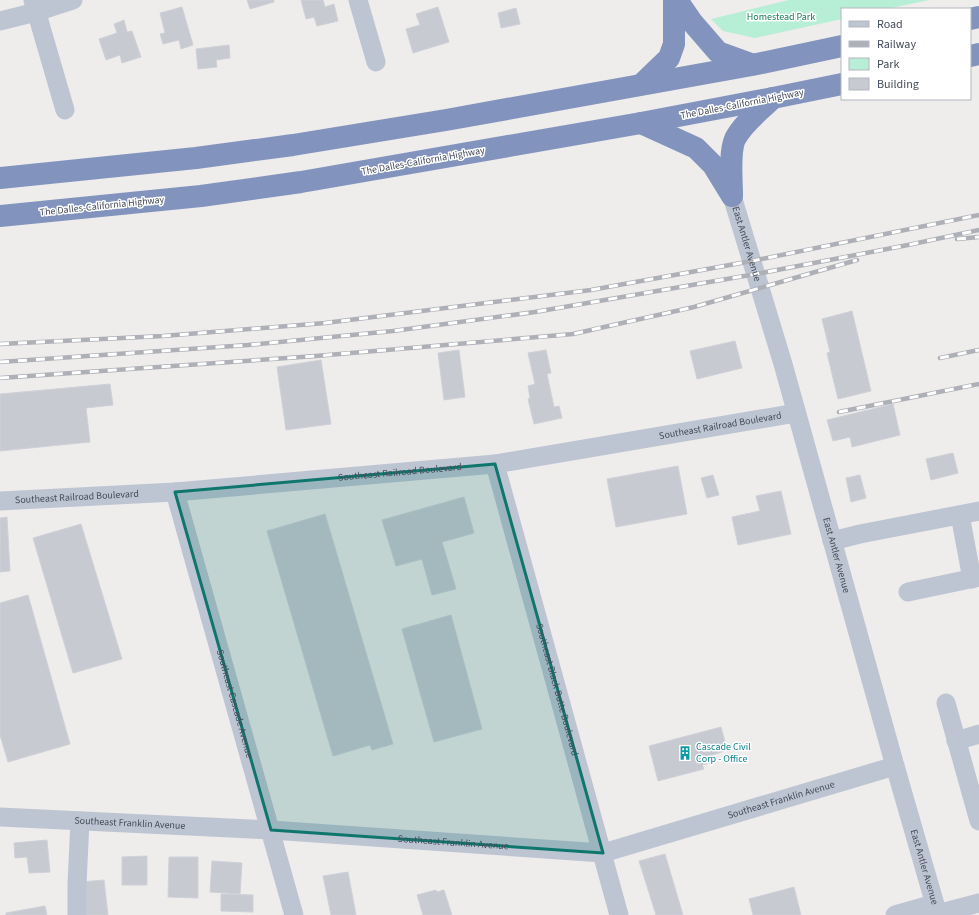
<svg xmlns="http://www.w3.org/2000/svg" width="979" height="915" font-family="'Source Sans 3',sans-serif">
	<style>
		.green { fill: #b7efd6 }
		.building { fill: #c8cad2; stroke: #cfd1d8 }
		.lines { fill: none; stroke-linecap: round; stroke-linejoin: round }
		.minor { stroke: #bec5d2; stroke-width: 19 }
		.highway { stroke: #8294bd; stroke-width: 22 }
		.rail-casing { stroke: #aeb0b7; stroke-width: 4.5 }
		.rail { stroke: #fff; stroke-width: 3; stroke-dasharray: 9; stroke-linecap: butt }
		.marked { fill: #0f766e; fill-opacity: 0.2; stroke: #0f766e; stroke-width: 3; stroke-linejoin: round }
		.labels { text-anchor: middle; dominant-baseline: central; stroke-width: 3; stroke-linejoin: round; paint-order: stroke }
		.park-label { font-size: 10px; fill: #147c59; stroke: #fff }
		.street-label { font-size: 10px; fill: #444c5a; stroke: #fff }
		.culture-label { font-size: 10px; fill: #0d838f; stroke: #fff; text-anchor: start }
	</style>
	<rect width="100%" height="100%" fill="#efecec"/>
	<path class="green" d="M 789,0 L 929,0 L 887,9 L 842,9 L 842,19 L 755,38 L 723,31 L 711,19 Z"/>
	<g class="building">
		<path d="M 247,0 L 274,0 L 274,2 L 250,9 Z"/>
		<path d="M 301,0 L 323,0 L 325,7 L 334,4 L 338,21 L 317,26 L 314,17 L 306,19 Z"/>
		<path d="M 182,7 L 193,45 L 181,49 L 179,40 L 163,44 L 160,34 L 165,33 L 160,13 Z"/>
		<path d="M 438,7 L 449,42 L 413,53 L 406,29 L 420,25 L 416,14 Z"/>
		<path d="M 516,8 L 520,24 L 501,28 L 498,13 Z"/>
		<path d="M 124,20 L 127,32 L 132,31 L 141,57 L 122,63 L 120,55 L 106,60 L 99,39 L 117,33 L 114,24 Z"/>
		<path d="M 229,45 L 230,58 L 216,60 L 217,67 L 198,69 L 196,49 Z"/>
		<path d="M 852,311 L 871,391 L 838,399 L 827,353 L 830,352 L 822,319 Z"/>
		<path d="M 735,341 L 742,368 L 697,379 L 690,351 Z"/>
		<path d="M 459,350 L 465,397 L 444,400 L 438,353 Z"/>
		<path d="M 546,350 L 551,373 L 547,374 L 554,407 L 559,406 L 562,418 L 534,424 L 528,399 L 530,398 L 528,386 L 535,384 L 528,353 Z"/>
		<path d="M 321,360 L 331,424 L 286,430 L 277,367 Z"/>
		<path d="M 110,384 L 113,405 L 86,408 L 90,442 L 0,451 L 0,394 Z"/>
		<path d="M 893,404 L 900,435 L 852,447 L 850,437 L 833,441 L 827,420 Z"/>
		<path d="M 953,453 L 958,473 L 931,480 L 926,459 Z"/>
		<path d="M 678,466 L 687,514 L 616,527 L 607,479 Z"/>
		<path d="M 713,475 L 719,495 L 707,498 L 701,478 Z"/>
		<path d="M 860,475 L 866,498 L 851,502 L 846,478 Z"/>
		<path d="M 781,491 L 791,534 L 738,545 L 732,517 L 760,511 L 756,496 Z"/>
		<path d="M 464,497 L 474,533 L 442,542 L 456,589 L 432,595 L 422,559 L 396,566 L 382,520 Z"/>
		<path d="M 325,514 L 393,744 L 372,750 L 370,745 L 333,756 L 267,531 Z"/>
		<path d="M 7,517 L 10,571 L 0,572 L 0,518 Z"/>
		<path d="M 81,524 L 122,659 L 73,673 L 33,538 Z"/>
		<path d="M 28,595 L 70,744 L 8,762 L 0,735 L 0,603 Z"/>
		<path d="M 451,615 L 482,729 L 434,742 L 402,629 Z"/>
		<path d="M 721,727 L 727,750 L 713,755 L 715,762 L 702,765 L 704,769 L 658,781 L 649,746 Z"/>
		<path d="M 47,840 L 50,872 L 29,873 L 27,857 L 15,858 L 14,843 Z"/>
		<path d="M 665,854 L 683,915 L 656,915 L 639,861 Z"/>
		<path d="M 147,856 L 147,885 L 122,885 L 122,857 Z"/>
		<path d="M 169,857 L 198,857 L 198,898 L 168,897 Z"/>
		<path d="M 212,861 L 242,863 L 240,894 L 210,892 Z"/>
		<path d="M 348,872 L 356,915 L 331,915 L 323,876 Z"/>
		<path d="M 104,880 L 108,915 L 85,915 L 82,882 Z"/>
		<path d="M 794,887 L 801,915 L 753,915 L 749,899 Z"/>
		<path d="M 436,890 L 437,892 L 444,890 L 452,915 L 423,915 L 417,895 Z"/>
		<path d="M 221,894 L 253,895 L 253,912 L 221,911 Z"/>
		<path d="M 45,906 L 47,915 L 6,915 L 6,913 Z"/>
	</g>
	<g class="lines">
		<g class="minor">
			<path d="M 33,0 L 65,110"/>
			<path d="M 358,0 L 376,62"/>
			<path d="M 0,21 L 36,12 L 73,0"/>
			<path id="s1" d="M 732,196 L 783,364 L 895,766 L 938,915"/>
			<path id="s2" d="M 495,464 L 619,915"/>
			<path id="s3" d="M 175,492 L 294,915"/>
			<path id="s4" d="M 0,501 L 175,492 L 495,464 L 796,413"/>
			<path d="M 960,515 L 972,579"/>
			<path d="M 832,541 L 860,534 L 979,511"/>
			<path d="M 908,592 L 979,577"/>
			<path d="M 946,703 L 979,821"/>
			<path d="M 956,741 L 979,734"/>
			<path id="s5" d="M 0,817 L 271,830 L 603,853 L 895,766"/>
			<path d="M 937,914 L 979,903"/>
			<path d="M 77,915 L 77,884 L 80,821"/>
			<path d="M 895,915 L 934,904"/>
		</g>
		<g class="highway">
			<path d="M 677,0 L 692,22 L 718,52 L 751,64"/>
			<path d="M 970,19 L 979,17"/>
			<path d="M 970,56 L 979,54"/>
			<path d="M 642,84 L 669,58 L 674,44 L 674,0"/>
			<path d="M 641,123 L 696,148 L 713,165 L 732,196"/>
			<path d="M 0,178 L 196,158 L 293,145 L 446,120 L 752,65 L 842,46"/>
			<path d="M 732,195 C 732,181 729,152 735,139 C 743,123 760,111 773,98"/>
			<path d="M 0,216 L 201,196 L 301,182 L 641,123 L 773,98 L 842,84"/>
		</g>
		<defs>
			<g id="rail">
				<path d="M 957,239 L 979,237"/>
				<path d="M 0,344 L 163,336 L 325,323 L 591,290 L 752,261 L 979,215"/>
				<path d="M 940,358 L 979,350"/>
				<path d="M 0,362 L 248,345 L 393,331 L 535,312 L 756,274 L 908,245 L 979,230"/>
				<path d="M 0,378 L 316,356 L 573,334 L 694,307 L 857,260"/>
				<path d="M 839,412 L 979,384"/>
			</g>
		</defs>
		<use href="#rail" class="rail-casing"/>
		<use href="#rail" class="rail"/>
	</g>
	<path class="marked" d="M 495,464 L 603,853 L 271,830 L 175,492 Z"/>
	<defs>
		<symbol id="building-bare" viewBox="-9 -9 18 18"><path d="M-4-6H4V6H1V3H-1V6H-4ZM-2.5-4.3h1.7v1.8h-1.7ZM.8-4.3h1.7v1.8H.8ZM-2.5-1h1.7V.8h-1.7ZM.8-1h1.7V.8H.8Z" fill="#0f9aa8" stroke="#fff" stroke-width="2.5" paint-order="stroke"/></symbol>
	</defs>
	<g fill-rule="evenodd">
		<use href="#building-bare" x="675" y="743" width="20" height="20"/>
	</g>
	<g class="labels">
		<g class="park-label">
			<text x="781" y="17">Homestead Park</text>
		</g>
		<g class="street-label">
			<text transform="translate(742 104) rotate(-11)">The Dalles-California Highway</text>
			<text transform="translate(423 161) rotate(-10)">The Dalles-California Highway</text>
			<text transform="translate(102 206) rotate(-6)">The Dalles-California Highway</text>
			<text stroke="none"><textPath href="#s1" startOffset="50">East Antler Avenue</textPath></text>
			<text stroke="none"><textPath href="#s4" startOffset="725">Southeast Railroad Boulevard</textPath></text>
			<text stroke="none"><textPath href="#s4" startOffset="401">Southeast Railroad Boulevard</textPath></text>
			<text stroke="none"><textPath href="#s4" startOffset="77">Southeast Railroad Boulevard</textPath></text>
			<text stroke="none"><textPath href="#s1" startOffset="374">East Antler Avenue</textPath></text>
			<text stroke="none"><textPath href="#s2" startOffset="234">Southeast Black Butte Boulevard</textPath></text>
			<text stroke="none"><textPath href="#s3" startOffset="220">Southeast Cascade Avenue</textPath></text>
			<text stroke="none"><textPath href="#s5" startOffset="790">Southeast Franklin Avenue</textPath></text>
			<text stroke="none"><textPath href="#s5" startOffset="130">Southeast Franklin Avenue</textPath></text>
			<text stroke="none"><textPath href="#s5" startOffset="454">Southeast Franklin Avenue</textPath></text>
			<text stroke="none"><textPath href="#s1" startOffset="698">East Antler Avenue</textPath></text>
		</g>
		<g class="culture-label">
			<text x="696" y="747">Cascade Civil<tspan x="696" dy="12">Corp - Office</tspan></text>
		</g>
	</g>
	<rect x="841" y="8" width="130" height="92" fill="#ffffff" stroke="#b4b7bd"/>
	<rect x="849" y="21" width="20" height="6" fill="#bec5d2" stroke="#b4b7bd"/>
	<text x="877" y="28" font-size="12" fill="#444c5a">Road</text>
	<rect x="849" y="41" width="20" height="6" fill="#aeb0b7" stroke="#b4b7bd"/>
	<text x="877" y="48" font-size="12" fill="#444c5a">Railway</text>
	<rect x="849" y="58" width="20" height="12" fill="#b7efd6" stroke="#b4b7bd"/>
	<text x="877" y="68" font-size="12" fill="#444c5a">Park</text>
	<rect x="849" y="78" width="20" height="12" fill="#c8cad2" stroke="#b4b7bd"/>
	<text x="877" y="88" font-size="12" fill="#444c5a">Building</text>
</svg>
